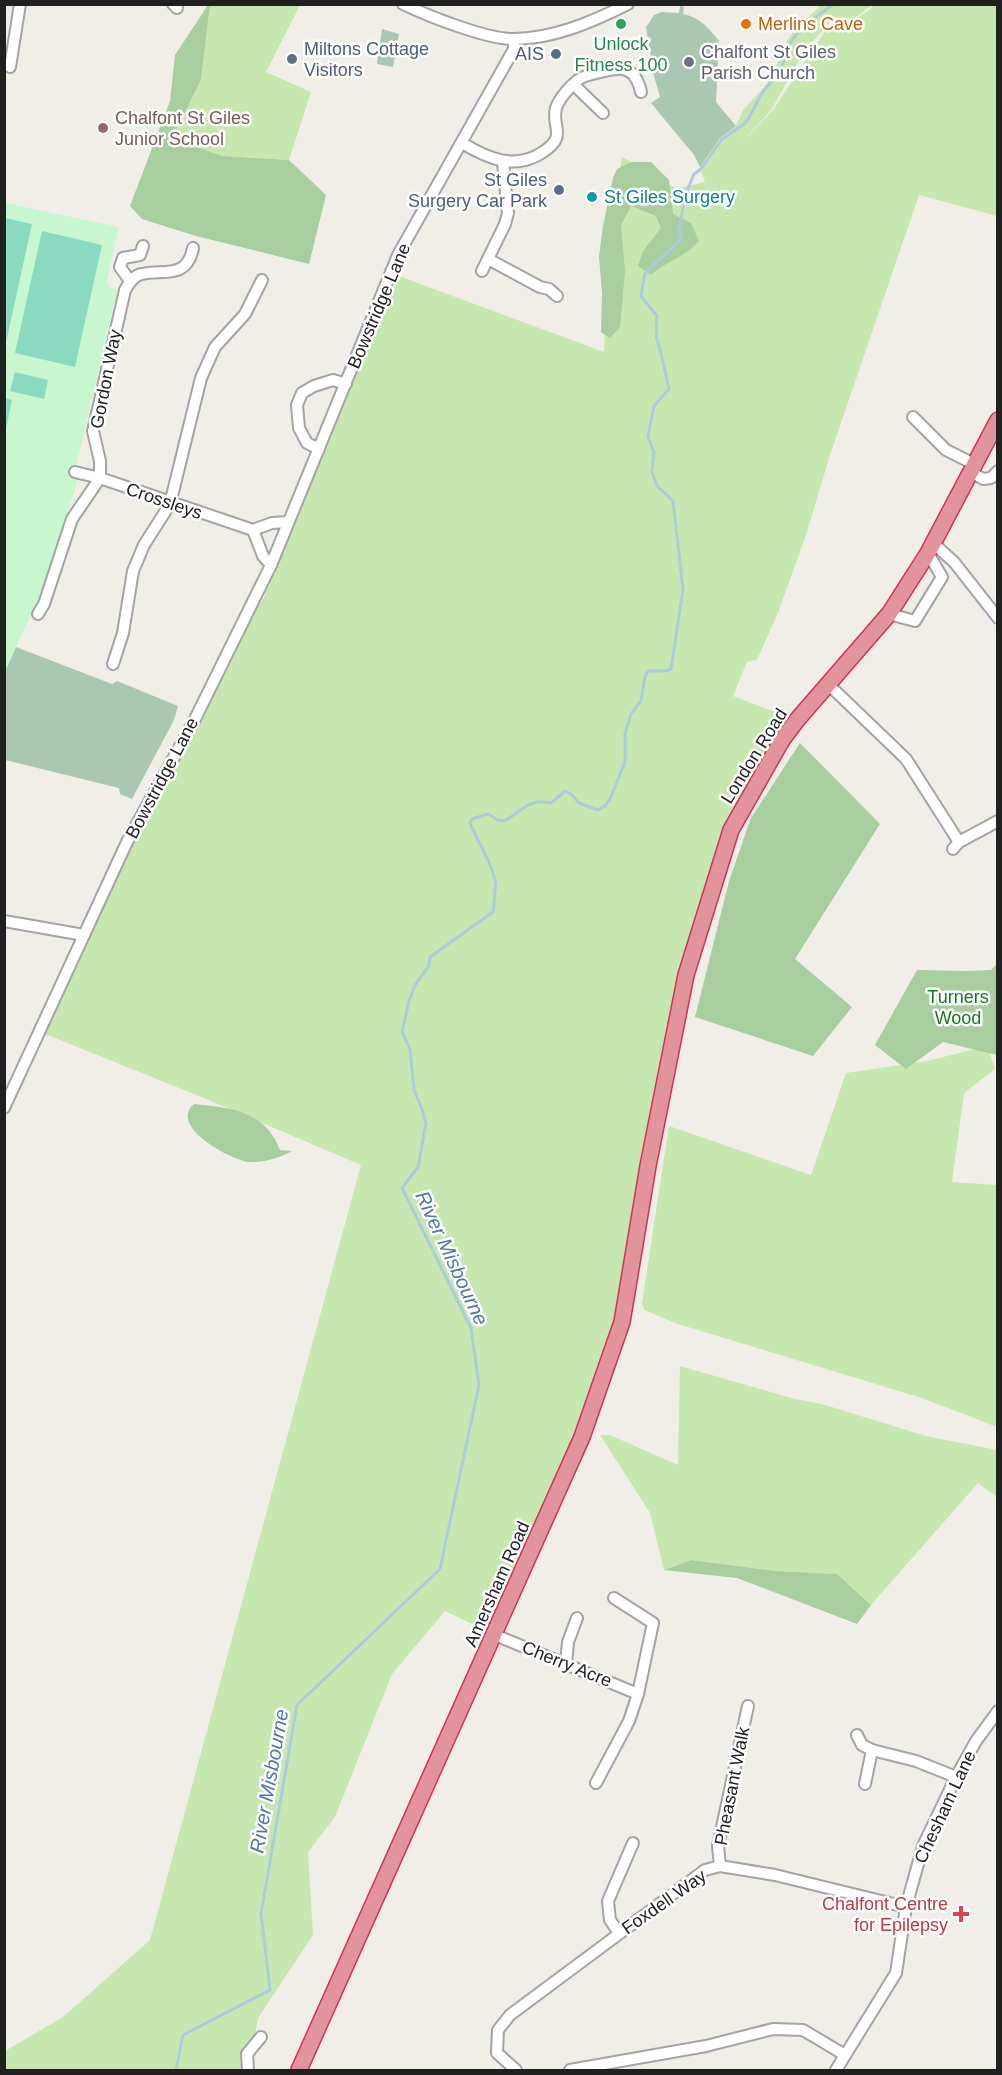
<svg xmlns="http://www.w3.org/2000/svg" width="1002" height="2075" font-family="Arial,sans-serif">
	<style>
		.grass { fill: #c7e7b1; fill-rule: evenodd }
		.forest { fill: #a8cd9f }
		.cemetery { fill: #aac8b1 }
		.park { fill: #c8f6cf }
		.pitch { fill: #8adac2 }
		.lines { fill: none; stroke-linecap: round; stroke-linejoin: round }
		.stream { stroke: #abccdb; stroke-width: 3 }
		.minor-casing { stroke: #a4a4a4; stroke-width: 14 }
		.highway-casing { stroke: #d1325a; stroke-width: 18 }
		.minor { stroke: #fff; stroke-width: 10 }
		.highway { stroke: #e2949c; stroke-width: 15 }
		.leisure-dot { fill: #2e9e5b; stroke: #fff; stroke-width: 2 }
		.food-dot { fill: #e8710a; stroke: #fff; stroke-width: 2 }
		.service-dot { fill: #5c6f8a; stroke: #fff; stroke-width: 2 }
		.worship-dot { fill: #6b7280; stroke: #fff; stroke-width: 2 }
		.education-dot { fill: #8d6e63; stroke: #fff; stroke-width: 2 }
		.culture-dot { fill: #0f9aa8; stroke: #fff; stroke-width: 2 }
		.health-dot { fill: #e0444e; stroke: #fff; stroke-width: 2 }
		.labels { text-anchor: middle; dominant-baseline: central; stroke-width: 5; stroke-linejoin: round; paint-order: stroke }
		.food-label { font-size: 18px; fill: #c56008; stroke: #fff; text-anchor: start }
		.leisure-label { font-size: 18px; fill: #27864d; stroke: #fff }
		.service-label { font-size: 18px; fill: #4e5e75; stroke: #fff; text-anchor: end }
		.worship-label { font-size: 18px; fill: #5b616d; stroke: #fff; text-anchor: start }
		.education-label { font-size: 18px; fill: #785e54; stroke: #fff; text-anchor: start }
		.culture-label { font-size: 18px; fill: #0d838f; stroke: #fff; text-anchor: start }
		.street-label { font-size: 18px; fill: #202020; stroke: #fff }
		.park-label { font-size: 18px; fill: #137924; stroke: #fff }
		.health-label { font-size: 18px; fill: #be3a42; stroke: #fff; text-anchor: end }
		.water-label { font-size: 20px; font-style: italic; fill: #5276ab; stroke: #fff }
	</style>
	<rect width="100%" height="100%" fill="#f0eee7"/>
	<g class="grass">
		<path d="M 210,5 L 300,5 L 266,72 L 311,92 L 289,160 L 222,156 L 172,138 L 201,80 Z"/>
		<path d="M 821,5 L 872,5 L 850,22 L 836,19 L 850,24 L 875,5 L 997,5 L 997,216 L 919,195 L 830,455 L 806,535 L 778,613 L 757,660 L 747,662 L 733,696 L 788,717 L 731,830 L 683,992 L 622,1322 L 495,1635 L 445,1611 L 392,1674 L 335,1817 L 308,1852 L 313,1935 L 258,2018 L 249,2070 L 5,2070 L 5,2051 L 63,2017 L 150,1940 L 361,1165 L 199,1096 L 40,1032 L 127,842 L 265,595 L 271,565 L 399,276 L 604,352 L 608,233 L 622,157 L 677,189 L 705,182 L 700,167 L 720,138 L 736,126 L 743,110 L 768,83 L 787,41 L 793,32 ZM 833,19 L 773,110 L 737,148 L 772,109 L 804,51 Z"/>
		<path d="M 987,1046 L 995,1069 L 964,1093 L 952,1182 L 997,1185 L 997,1427 L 922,1398 L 678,1324 L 644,1310 L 642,1303 L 669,1126 L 811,1175 L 846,1073 L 927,1061 Z"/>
		<path d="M 680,1366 L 795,1399 L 822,1404 L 926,1436 L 997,1450 L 997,1497 L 978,1483 L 871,1605 L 837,1574 L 775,1571 L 691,1560 L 664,1570 L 650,1513 L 600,1435 L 610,1435 L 678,1465 Z"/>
	</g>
	<g class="forest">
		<path d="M 208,5 L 210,5 L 201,80 L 172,138 L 222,156 L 289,160 L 326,195 L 309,264 L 196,236 L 142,219 L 130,206 L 170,101 L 175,55 Z"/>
		<path d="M 632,162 L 651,162 L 669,180 L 673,214 L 691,223 L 699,241 C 685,257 667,261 651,275 L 638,266 L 643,251 L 661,228 L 656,216 L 631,206 L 621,225 L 625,271 L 620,327 L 610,338 L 601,332 L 602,293 L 599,256 L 603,226 L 613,178 L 617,169 Z"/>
		<path d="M 800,743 L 880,824 L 795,959 L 852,1007 L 813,1056 L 695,1017 L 729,881 L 751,818 Z"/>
		<path d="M 997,964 L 997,1055 L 943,1042 L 906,1069 L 875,1045 L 917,970 L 967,971 L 991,970 Z"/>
		<path d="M 194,1104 C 232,1108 264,1110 280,1150 L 292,1151 C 280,1158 262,1163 248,1162 C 229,1159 168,1126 194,1104 Z"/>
		<path d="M 691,1560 L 775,1571 L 837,1574 L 871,1605 L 857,1624 L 737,1578 L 664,1570 Z"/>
	</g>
	<g class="cemetery">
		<path d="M 680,6 L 684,7 L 683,14 C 699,17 709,28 719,41 L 716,102 L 736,126 L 720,138 L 700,167 L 694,155 L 651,103 L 660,97 L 654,76 L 646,27 L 654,15 L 662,12 L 679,13 Z"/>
		<path d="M 382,29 L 399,34 L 393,67 L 377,64 Z"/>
		<path d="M 16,647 L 112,684 L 117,681 L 178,706 L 174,720 L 132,799 L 120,794 L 119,788 L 5,760 L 5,671 Z"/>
	</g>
	<path class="park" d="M 5,203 L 119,227 L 107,280 L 108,286 L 117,290 L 77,463 L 77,482 L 54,556 L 36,603 L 5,671 Z"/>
	<g class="pitch">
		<path d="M 5,218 L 32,224 L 5,347 L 4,218 Z"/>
		<path d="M 42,231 L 102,245 L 75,367 L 15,353 Z"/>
		<path d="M 15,372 L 48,380 L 44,399 L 10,391 Z"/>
		<path d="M 5,398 L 12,400 L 5,434 L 4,398 Z"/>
	</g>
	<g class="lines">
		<path class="stream" d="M 176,2070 L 183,2035 L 270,1990 L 261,1914 L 297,1705 L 440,1569 L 479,1385 L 471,1328 L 402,1188 L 418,1167 L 426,1124 L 422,1109 L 414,1090 L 410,1049 L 402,1032 L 409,1001 L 415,985 L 429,966 L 430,957 L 493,912 L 496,882 L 489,862 L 472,828 L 470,823 L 472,819 L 488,814 L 498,820 L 504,821 C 524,811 526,798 551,803 L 565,791 L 571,794 L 579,803 L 598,810 L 605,806 L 610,799 L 625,762 L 625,734 L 631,714 L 641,701 L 645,677 L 648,671 L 665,671 L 671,669 L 683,590 L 673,501 L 657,486 L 652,472 L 654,453 L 648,436 L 654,406 L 669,389 L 660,349 L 656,336 L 657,316 L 641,296 L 645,273 L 681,239 L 679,231 L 685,196 L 694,174 L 701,169 L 722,139 L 744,124 L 749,118 L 762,93 L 781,69 L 790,43 L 796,35 L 817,16 L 834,4"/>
		<defs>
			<g id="minor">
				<path d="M 173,4 L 177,8"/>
				<path d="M 403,4 C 428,16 486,39 513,39 C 553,39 592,22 628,4"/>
				<path d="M 10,67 L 20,4"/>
				<path d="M 574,85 L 603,113"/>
				<path d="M 462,143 C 487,158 515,171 543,152 C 568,136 551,127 556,108 C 559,99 570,86 578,80 C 583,75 616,68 622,69 C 634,70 639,83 641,92"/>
				<path d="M 488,259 L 540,287 L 549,289 L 557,296"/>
				<path d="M 482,271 L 505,224 L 508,213 L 503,162"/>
				<path d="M 130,281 L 120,267 L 123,258 L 140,255 L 143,246"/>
				<path d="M 913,417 L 946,450 L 976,465"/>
				<path d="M 319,449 L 307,443 L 299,428 L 297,405 L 302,393 L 314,386 L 333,380 L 346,384"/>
				<path d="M 75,472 L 100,478 L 253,530 L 272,523 L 288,522"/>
				<path d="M 971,472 L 983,479 L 991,478 L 998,471"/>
				<path d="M 253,530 L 263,556 L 271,565"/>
				<path d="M 934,544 L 954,562 L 998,618"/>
				<path d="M 38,614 L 44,604 L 72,519 L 100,478 L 100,461 L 93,431 L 125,290 C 129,283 134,275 142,274 C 163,269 187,280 193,248"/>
				<path d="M 889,614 L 915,621 L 942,577 L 928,553"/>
				<path d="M 113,664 L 123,633 L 133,571 L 144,545 L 170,504 L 201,378 L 215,347 L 245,314 L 262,280"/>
				<path d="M 829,685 L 906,759 L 959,842"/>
				<path d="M 953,849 L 959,842 L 998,821"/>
				<path d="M 4,921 L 84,935"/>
				<path d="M 4,1108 L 127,842 L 194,721 L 271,565 L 398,255 L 514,49 L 514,39"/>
				<path d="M 495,1635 L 638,1694"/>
				<path d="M 566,1664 L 568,1642 L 577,1618"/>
				<path d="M 857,1735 L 862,1745 L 872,1750 L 916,1761 L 956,1777"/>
				<path d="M 596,1783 L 629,1721 L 638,1694 L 653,1623 L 614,1598"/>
				<path d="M 865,1784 L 872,1750"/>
				<path d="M 720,1866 L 718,1846 L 748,1706"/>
				<path d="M 619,1933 L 610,1920 L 608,1901 L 633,1843"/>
				<path d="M 248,2070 L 247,2054 L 261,2037"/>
				<path d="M 516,2070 L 497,2053 L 498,2030 L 510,2015 L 705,1870 L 720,1866 L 775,1875 L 906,1907"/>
				<path d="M 570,2070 L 706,2046 L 773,2029 L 803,2030 L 845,2055"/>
				<path d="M 836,2070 L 896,1973 L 906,1907 L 923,1846 L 956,1777 L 976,1741 L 998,1711"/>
			</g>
			<path id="highway" d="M 299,2070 L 582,1437 L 622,1322 L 648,1166 L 686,975 L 731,830 L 782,740 L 797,720 L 889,614 L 928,553 L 998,420"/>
		</defs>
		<use href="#minor" class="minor-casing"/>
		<use href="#highway" class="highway-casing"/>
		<use href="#minor" class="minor"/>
		<use href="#highway" class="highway"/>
	</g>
	<circle class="leisure-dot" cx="621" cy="24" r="6"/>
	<circle class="food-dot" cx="746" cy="24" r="6"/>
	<g class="service-dot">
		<circle cx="556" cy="54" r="6"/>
		<circle cx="292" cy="59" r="6"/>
		<circle cx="559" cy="190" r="6"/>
	</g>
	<circle class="worship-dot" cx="689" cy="62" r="6"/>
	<circle class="education-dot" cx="103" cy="128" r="6"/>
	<circle class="culture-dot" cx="592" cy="197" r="6"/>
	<path class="health-dot" d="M958 1905h6v6h6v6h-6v6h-6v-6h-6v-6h6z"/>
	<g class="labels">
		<g class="food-label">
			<text x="758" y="24">Merlins Cave</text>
		</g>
		<g class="leisure-label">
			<text x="621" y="44">Unlock<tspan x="621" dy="21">Fitness 100</tspan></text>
		</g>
		<g class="service-label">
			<text x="304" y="49" text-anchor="start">Miltons Cottage<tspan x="304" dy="21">Visitors</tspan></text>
			<text x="544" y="54">AIS</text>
			<text x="547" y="180">St Giles<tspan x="547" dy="21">Surgery Car Park</tspan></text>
		</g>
		<g class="worship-label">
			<text x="701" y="52">Chalfont St Giles<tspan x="701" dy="21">Parish Church</tspan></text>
		</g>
		<g class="education-label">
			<text x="115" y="118">Chalfont St Giles<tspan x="115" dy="21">Junior School</tspan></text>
		</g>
		<g class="culture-label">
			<text x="604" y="197">St Giles Surgery</text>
		</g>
		<g class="street-label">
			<text transform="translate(379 306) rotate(-67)">Bowstridge Lane</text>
			<text transform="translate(106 379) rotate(-79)">Gordon Way</text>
			<text transform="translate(164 501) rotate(19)">Crossleys</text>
			<text transform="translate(754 756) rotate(-58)">London Road</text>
			<text transform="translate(162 778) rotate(-62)">Bowstridge Lane</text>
			<text transform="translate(497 1584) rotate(-66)">Amersham Road</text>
			<text transform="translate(567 1664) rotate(22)">Cherry Acre</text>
			<text transform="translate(732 1786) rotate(-79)">Pheasant Walk</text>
			<text transform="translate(945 1807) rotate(-65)">Chesham Lane</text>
			<text transform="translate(664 1902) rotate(-35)">Foxdell Way</text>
		</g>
		<g class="park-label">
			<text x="958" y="997">Turners<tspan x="958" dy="21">Wood</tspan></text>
		</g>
		<g class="health-label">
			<text x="948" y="1904">Chalfont Centre<tspan x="948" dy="21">for Epilepsy</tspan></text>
		</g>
		<g class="water-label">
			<text transform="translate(452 1258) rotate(65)">River Misbourne</text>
			<text transform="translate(269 1781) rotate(-80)">River Misbourne</text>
		</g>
	</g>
	<rect width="1002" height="2075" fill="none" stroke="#202020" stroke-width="12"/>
</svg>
